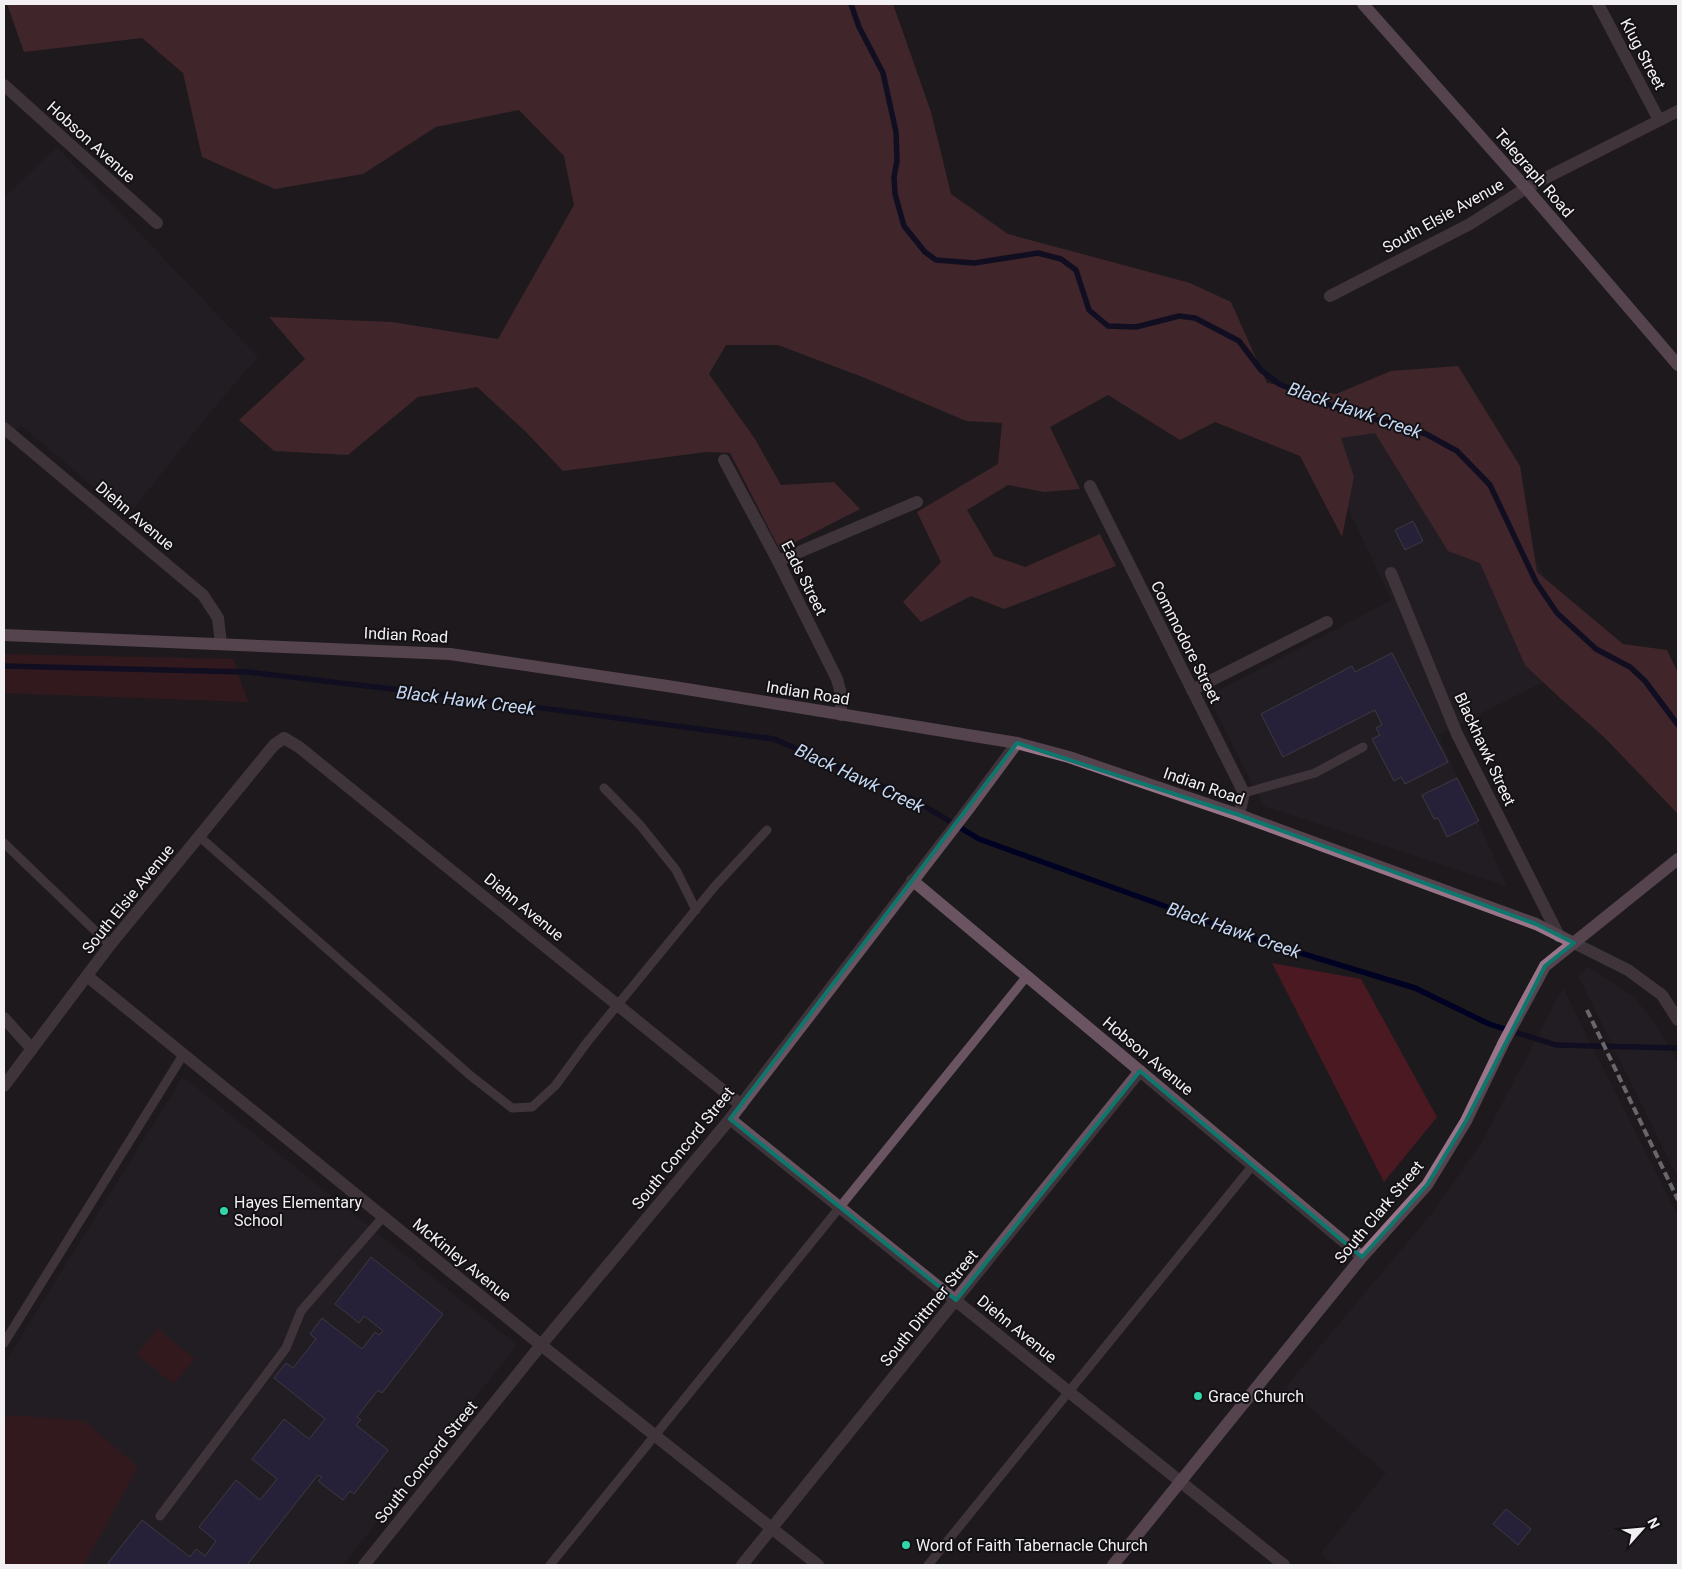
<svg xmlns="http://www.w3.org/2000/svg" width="1682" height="1569" font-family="Roboto,sans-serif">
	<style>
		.built { fill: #29232c }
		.green { fill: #4b1921 }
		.forest { fill: #6b333a }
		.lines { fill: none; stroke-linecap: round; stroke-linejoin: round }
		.stream { stroke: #000224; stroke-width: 5.5 }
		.building { fill: #312c5b; stroke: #606067 }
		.lane { stroke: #6b5461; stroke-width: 9 }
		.street { stroke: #6b5461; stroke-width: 12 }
		.secondary { stroke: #9a7589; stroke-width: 12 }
		.rail { stroke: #c8c6c9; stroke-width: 4; stroke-dasharray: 8 4; stroke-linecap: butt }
		.marked { fill: none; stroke: #0f766e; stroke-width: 4; stroke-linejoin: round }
		.poi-dot { fill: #32d4a9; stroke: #141115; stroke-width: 2 }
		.labels { text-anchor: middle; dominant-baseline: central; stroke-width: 4; stroke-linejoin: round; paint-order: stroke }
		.street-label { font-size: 16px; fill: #f2f0f3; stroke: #141115 }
		.poi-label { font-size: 16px; fill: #f2f0f3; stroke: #141115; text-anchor: start }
		.water-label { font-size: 18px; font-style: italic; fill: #c5d9f5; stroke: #141115 }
	</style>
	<rect width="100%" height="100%" fill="#1d1a1e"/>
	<g class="built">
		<path d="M 57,147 L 258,357 L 206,417 L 128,516 L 21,425 L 4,444 L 4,198 Z"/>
		<path d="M 1446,376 L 1585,661 L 1438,735 L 1507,886 L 1264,806 L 1208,696 L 1392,600 L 1315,440 Z"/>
		<path d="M 1588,967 L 1635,998 L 1657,1027 L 1678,1062 L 1678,1178 L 1579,977 Z"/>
		<path d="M 1563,988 L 1678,1217 L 1678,1565 L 1334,1565 L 1320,1554 L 1386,1473 L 1286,1387 L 1434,1211 L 1482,1142 Z"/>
		<path d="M 183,1077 L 517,1345 L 343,1565 L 4,1565 L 4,1364 Z"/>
	</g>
	<g class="green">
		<path d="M 4,654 L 233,659 L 248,702 L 4,693 Z"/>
		<path d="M 1272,963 L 1361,979 L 1437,1117 L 1384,1182 Z"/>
		<path d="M 158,1329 L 195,1359 L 173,1384 L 137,1354 Z"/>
		<path d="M 13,1415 L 84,1421 L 138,1467 L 84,1565 L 4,1565 L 4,1418 Z"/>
	</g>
	<path class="forest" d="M 7,4 L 893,4 L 931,112 L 951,194 L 1008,234 L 1190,283 L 1231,302 L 1267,383 L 1336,394 L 1391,371 L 1458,366 L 1520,466 L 1537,572 L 1623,644 L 1667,650 L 1678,673 L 1678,814 L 1604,737 L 1561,699 L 1525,665 L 1480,563 L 1448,551 L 1375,433 L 1341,438 L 1354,477 L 1342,537 L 1300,456 L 1215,422 L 1180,440 L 1108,395 L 1050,427 L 1080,489 L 1044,492 L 1008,485 L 967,510 L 994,556 L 1025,567 L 1100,534 L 1116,566 L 1004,609 L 971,596 L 921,622 L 903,602 L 941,562 L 917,512 L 998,464 L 1002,423 L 966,421 L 865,378 L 778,345 L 726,345 L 709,374 L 755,439 L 781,485 L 834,482 L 860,509 L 780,550 L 730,453 L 706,452 L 563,471 L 525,431 L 477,387 L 418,397 L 348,455 L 274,451 L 239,420 L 305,359 L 269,317 L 392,322 L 498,339 L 574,205 L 564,156 L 519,110 L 436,127 L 363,174 L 275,189 L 202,157 L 183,73 L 142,38 L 24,52 Z"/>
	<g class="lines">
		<g class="stream">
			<path d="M 851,4 L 859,27 L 883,73 L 896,132 L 897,161 L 894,177 L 895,194 L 904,226 L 925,252 L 936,260 L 974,263 L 1038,253 L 1061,259 L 1076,270 L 1089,310 L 1108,326 L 1136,327 L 1179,316 L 1195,318 L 1239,341 L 1261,370 L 1279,384 L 1340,409 L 1426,434 L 1457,451 L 1490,485 L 1536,582 L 1557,613 L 1596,649 L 1630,667 L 1645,681 L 1678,725"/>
			<path d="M 4,666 L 247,672 L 452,696 L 774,739 L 916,801 L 979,839 L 1261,941 L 1415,988 L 1489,1024 L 1556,1045 L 1678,1048"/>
		</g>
	</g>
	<g class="building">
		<path d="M 1413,521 L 1423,541 L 1405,550 L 1395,530 Z"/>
		<path d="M 1392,653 L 1448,762 L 1405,784 L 1401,777 L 1394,781 L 1372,739 L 1380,735 L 1376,728 L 1382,725 L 1375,710 L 1283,757 L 1261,714 L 1352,666 L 1355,672 Z"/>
		<path d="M 1457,778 L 1479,821 L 1447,837 L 1438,818 L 1434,819 L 1422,795 Z"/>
		<path d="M 371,1257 L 443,1314 L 382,1393 L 378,1390 L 357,1417 L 361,1420 L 356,1425 L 388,1450 L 354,1494 L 350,1491 L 343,1500 L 318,1481 L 322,1477 L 318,1475 L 247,1565 L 111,1565 L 108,1563 L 142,1520 L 190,1557 L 196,1549 L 205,1556 L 216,1541 L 199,1527 L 236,1480 L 260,1500 L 277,1479 L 252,1459 L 284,1419 L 309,1439 L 325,1419 L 274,1378 L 286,1363 L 293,1368 L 316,1339 L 310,1334 L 322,1318 L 362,1349 L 375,1332 L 379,1335 L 383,1331 L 364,1316 L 359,1323 L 335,1304 Z"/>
		<path d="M 1506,1509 L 1531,1529 L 1518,1545 L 1493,1524 Z"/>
	</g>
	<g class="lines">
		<g class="lane">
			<path d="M 604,788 L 640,825 L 676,870 L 696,910"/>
			<path d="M 1244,793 L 1315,773 L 1363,747"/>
			<path d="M 200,837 L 471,1076 L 512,1108 L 532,1107 L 555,1086 L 588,1041 L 715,886 L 767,830"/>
			<path d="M 4,843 L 110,945"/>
			<path d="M 4,1343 L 183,1055"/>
			<path d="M 160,1516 L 286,1348 L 301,1311 L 383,1217"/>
			<path d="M 550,1565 L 1027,976"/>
			<path d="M 928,1565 L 1253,1165"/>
		</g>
		<g class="street">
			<path d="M 1598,4 L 1659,120"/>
			<path d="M 4,85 L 157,223"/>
			<path d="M 1330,296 L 1470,224 L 1526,188 L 1678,111"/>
			<path d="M 4,428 L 203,595 L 218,618 L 221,644"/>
			<path d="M 724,460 L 778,561 L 837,679 L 841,694 L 841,715"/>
			<path d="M 1090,486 L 1244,793 L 1239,815"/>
			<path d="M 778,561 L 917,502"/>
			<path d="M 1391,573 L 1457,734 L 1559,936"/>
			<path d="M 1192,690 L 1327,622"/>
			<path d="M 912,880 L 1362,1257"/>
			<path d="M 1574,943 L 1628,970 L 1662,995 L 1678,1020"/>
			<path d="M 87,976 L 541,1345 L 818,1565"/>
			<path d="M 4,1018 L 32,1049"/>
			<path d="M 4,1086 L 110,945 L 274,745 L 284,738 L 299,747 L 741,1105"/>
			<path d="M 730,1119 L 1284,1565"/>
			<path d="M 364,1565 L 541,1345 L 730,1119 L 969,808 L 1017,743"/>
			<path d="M 742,1565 L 1140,1071"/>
		</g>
		<g class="secondary">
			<path d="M 1363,4 L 1526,188 L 1678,365"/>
			<path d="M 4,635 L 450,654 L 674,687 L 1017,743 L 1069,757 L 1239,815 L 1536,924 L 1574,943"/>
			<path d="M 1113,1565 L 1362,1257 L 1427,1185 L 1466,1121 L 1504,1042 L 1545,966 L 1678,859"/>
		</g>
		<path class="rail" d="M 1587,1010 L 1678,1200"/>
	</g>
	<path d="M0 0H1682V1569H0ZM 1017,743 L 1239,815 L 1536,924 L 1574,943 L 1545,966 L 1466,1121 L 1427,1185 L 1362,1257 L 1140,1071 L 956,1300 L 730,1119 Z" fill="#1d1a1e" fill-opacity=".55" fill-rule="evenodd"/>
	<path class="marked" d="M 1017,743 L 1239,815 L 1536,924 L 1574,943 L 1545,966 L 1466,1121 L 1427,1185 L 1362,1257 L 1140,1071 L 956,1300 L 730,1119 Z"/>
	<g class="poi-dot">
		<circle cx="224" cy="1211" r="5"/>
		<circle cx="1198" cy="1396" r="5"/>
		<circle cx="906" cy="1545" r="5"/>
	</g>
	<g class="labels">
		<g class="street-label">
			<text transform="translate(1643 54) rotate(62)">Klug Street</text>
			<text transform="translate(91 142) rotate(42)">Hobson Avenue</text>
			<text transform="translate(1534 173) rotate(49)">Telegraph Road</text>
			<text transform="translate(1443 216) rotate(-29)">South Elsie Avenue</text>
			<text transform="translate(135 516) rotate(40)">Diehn Avenue</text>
			<text transform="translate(804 578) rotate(63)">Eads Street</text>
			<text transform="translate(406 635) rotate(3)">Indian Road</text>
			<text transform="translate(1186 642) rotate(63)">Commodore Street</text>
			<text transform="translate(808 693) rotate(9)">Indian Road</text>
			<text transform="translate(1485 749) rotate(65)">Blackhawk Street</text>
			<text transform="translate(1204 786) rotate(19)">Indian Road</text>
			<text transform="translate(128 899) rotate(-51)">South Elsie Avenue</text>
			<text transform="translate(524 907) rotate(39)">Diehn Avenue</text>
			<text transform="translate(1148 1056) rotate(40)">Hobson Avenue</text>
			<text transform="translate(683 1148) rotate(-51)">South Concord Street</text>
			<text transform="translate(1379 1212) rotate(-50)">South Clark Street</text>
			<text transform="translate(462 1260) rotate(39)">McKinley Avenue</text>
			<text transform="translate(929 1308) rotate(-51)">South Dittmer Street</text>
			<text transform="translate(1017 1329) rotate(39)">Diehn Avenue</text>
			<text transform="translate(426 1462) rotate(-51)">South Concord Street</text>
		</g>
		<g class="poi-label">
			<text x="234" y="1202">Hayes Elementary<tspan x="234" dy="18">School</tspan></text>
			<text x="1208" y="1396">Grace Church</text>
			<text x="916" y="1545">Word of Faith Tabernacle Church</text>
		</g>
		<g class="water-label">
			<text transform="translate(1355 410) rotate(19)">Black Hawk Creek</text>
			<text transform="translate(466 700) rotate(7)">Black Hawk Creek</text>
			<text transform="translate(860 778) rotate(25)">Black Hawk Creek</text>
			<text transform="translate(1234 930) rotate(19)">Black Hawk Creek</text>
		</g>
	</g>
	<rect width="1682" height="1569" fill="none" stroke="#f2f0f3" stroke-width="10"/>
	<g transform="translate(1642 1529) rotate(63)" stroke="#141115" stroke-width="4" paint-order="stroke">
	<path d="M0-4L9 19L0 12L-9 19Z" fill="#f2f0f3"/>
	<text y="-8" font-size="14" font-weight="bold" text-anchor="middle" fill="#f2f0f3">N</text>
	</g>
</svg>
